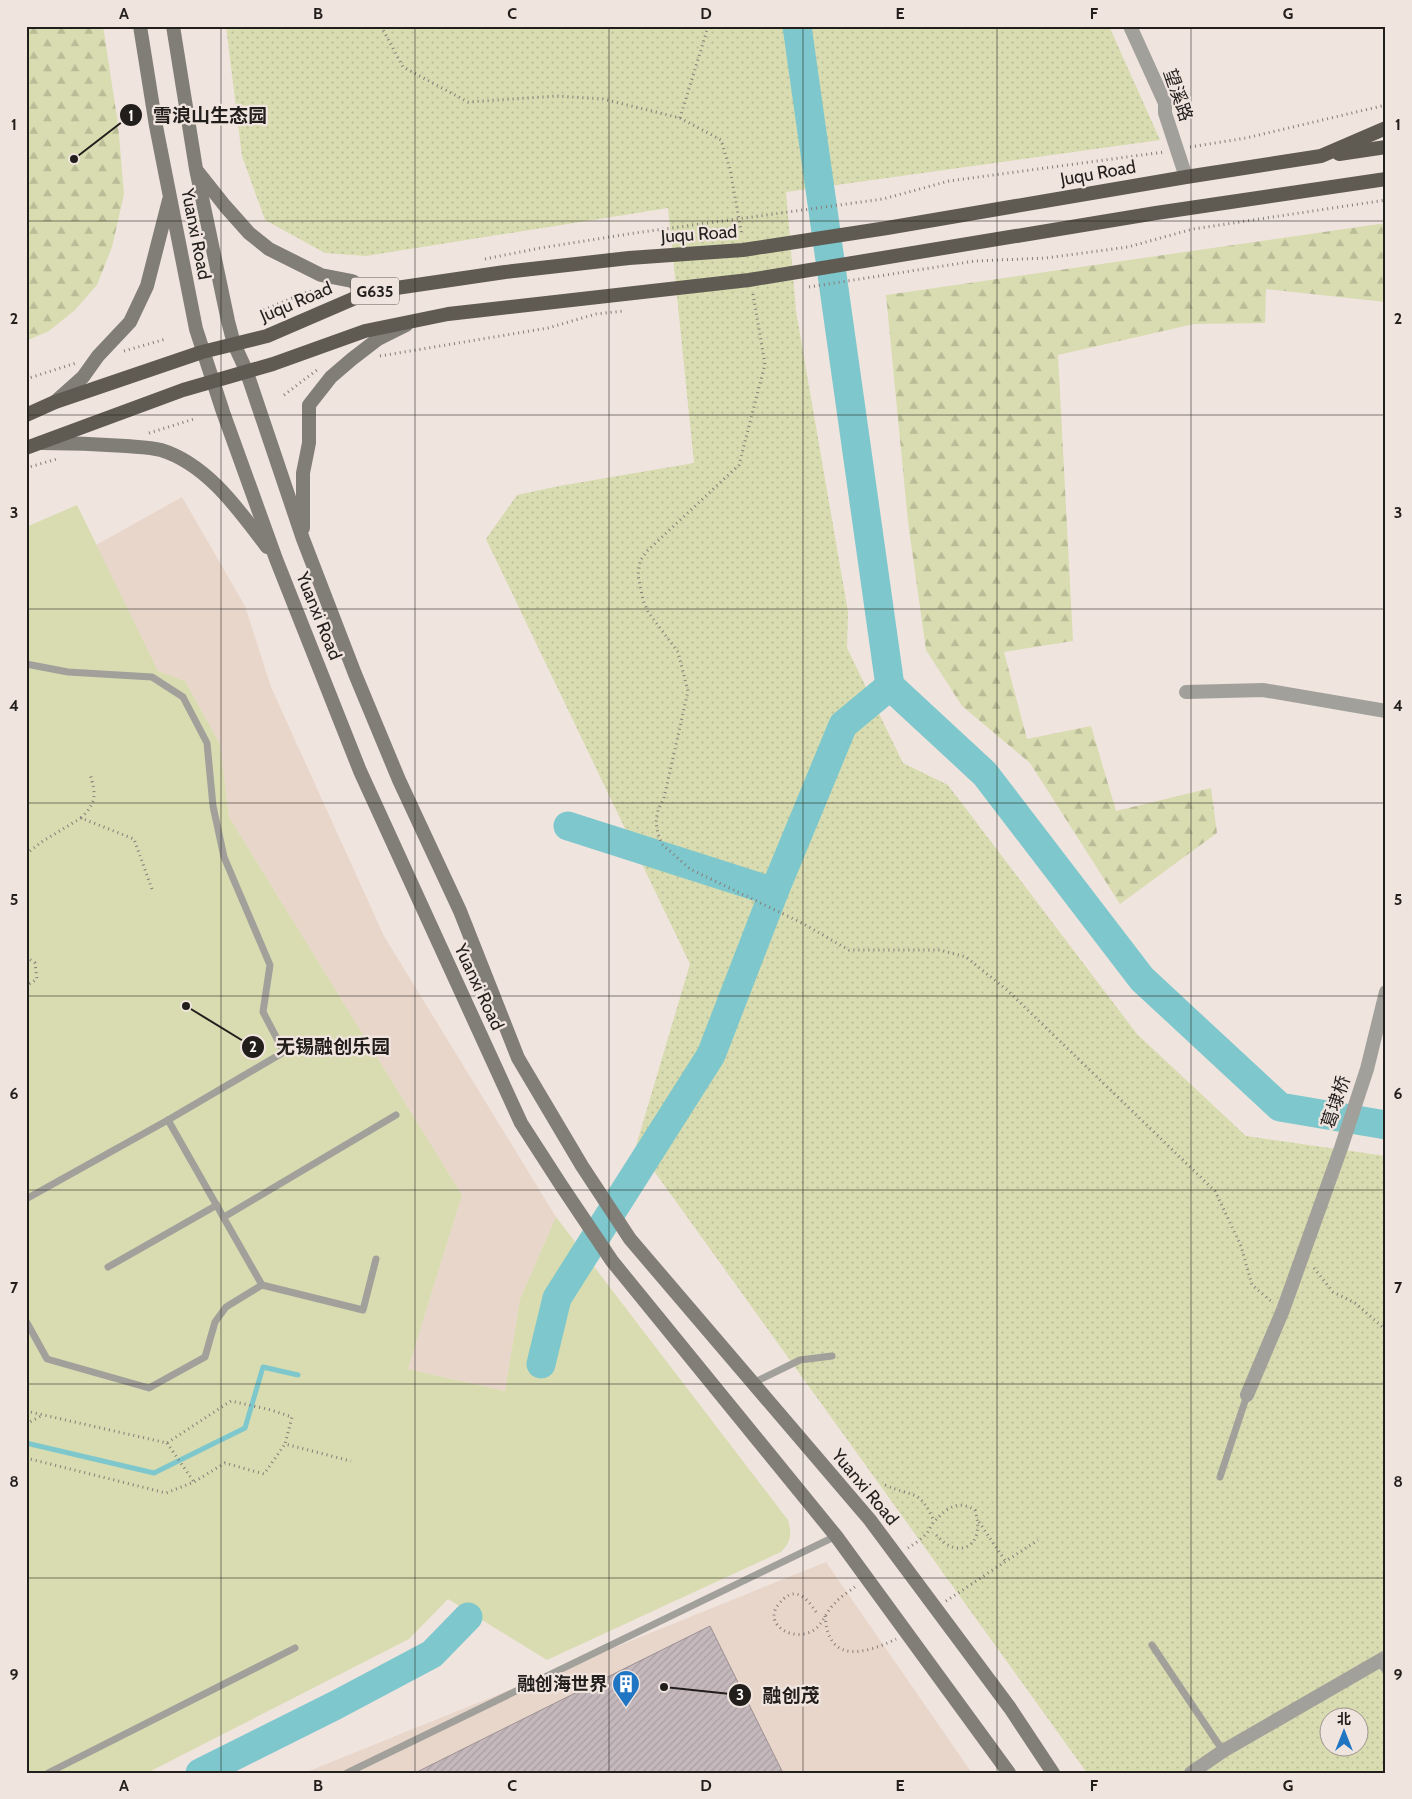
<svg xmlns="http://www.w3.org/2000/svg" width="1412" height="1799" font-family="Cabin,'Noto Sans SC',sans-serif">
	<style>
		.built { fill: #e9d6cb }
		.green { fill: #d8dcb0 }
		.forest { fill: url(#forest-firs) }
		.garden { fill: url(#garden-dots); fill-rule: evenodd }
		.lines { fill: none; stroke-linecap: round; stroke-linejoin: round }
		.stream { stroke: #7ec8cd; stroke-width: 5 }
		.river { stroke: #7ec8cd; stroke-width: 29 }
		.building { fill: url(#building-hatch); stroke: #9c9094 }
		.path { stroke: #857d79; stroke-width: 3; stroke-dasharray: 1 4; stroke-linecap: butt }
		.service { stroke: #a2a09b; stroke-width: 7 }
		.minor { stroke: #a2a09b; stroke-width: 14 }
		.secondary { stroke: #817e77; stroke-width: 14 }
		.trunk { stroke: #5f5b52; stroke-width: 14 }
		.grid { fill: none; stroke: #221e1c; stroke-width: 1; stroke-opacity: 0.55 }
		.labels { text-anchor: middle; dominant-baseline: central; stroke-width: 4.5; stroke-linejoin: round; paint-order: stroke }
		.shield { fill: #f0e4de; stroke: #605956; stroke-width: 1 }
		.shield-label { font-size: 16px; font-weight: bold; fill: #221e1c }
		.street-label { font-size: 18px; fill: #221e1c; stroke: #f0e4de }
		.poi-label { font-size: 18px; font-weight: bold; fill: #221e1c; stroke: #f0e4de; text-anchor: end }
		.leader { fill: none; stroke: #221e1c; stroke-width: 2 }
		.callout-dot { fill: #221e1c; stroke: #f0e4de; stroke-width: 2 }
		.mark-label { font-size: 15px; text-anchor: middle; font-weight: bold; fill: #fff }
		.callout-label { font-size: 19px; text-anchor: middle; font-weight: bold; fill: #221e1c; stroke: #f0e4de; stroke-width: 4.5; stroke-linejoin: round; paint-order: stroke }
		.neatline { fill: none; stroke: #221e1c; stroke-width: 2 }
		.grid-label { font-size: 16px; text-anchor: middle; font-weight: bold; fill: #221e1c }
	</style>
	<defs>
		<pattern id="forest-firs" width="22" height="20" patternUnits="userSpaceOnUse" patternTransform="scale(1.25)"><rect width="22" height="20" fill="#d8dcb0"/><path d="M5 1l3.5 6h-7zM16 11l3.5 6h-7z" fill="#b9bc97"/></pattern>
		<pattern id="garden-dots" width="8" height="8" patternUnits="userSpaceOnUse" patternTransform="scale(1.25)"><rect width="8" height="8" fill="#d8dcb0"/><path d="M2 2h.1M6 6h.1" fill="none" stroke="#b9bc97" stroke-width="1.8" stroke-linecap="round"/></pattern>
		<pattern id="building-hatch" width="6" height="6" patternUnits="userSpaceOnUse" patternTransform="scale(1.25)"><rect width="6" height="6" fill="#c5b8bc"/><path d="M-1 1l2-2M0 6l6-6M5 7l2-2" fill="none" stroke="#a99ea1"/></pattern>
	</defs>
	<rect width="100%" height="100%" fill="#f0e4de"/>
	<g class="built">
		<path d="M 182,497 L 245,606 L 271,687 L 384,936 L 556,1217 L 520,1299 L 505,1391 L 408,1369 L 462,1195 L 229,817 L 220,744 L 185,681 L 158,671 L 96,545 Z"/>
		<path d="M 826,1562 L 972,1773 L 304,1773 Z"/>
	</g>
	<path class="green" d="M 77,505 L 158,671 L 185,681 L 220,744 L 229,817 L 462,1195 L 408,1369 L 505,1391 L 520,1299 L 556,1217 L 788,1520 C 792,1535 791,1542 781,1552 L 547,1660 L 448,1599 L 409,1639 L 147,1773 L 26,1773 L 26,527 Z"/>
	<g class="forest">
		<path d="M 26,26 L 103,26 L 118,124 L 124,194 L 112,247 L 97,285 L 75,310 L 49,331 L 26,341 Z"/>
		<path d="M 1386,223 L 1386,302 L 1266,289 L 1265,323 L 1194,324 L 1058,355 L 1073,641 L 1004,652 L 1027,739 L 1091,726 L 1116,811 L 1211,788 L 1217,833 L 1120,904 L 1030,763 L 962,706 L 926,650 L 908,522 L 886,295 Z"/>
	</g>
	<path class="garden" d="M 226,26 L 1109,26 L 1160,140 L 786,192 L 796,311 L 848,612 L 847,648 L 903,763 L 948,785 L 1137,1034 L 1246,1136 L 1386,1156 L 1386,1773 L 1087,1773 L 636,1146 L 690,964 L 486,539 L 517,495 L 559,486 L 694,463 L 668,208 L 366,256 L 325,253 L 265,220 L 242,156 ZM 1330,1716 L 1360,1716 L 1360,1746 L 1330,1746 Z"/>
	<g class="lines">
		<path class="stream" d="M 26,1443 L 154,1473 L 245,1428 L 263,1367 L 298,1375"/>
		<g class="river">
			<path d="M 797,26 L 890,686"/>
			<path d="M 568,826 L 774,892"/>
			<path d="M 541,1364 L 557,1298 L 711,1055 L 774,892 L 843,725 L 890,686 L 985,774 L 1142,979 L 1280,1107 L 1386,1125"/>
			<path d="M 200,1773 L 336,1705 L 432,1654 L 468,1617"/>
		</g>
	</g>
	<path class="building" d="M 710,1626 L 783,1773 L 415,1773 L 499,1731 Z"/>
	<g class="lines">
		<g class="path">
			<path d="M 381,26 L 403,67 L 468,102 L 557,96 L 603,99 L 680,118 L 707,30 L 706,26"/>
			<path d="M 680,118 L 721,140 L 730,169 L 742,236"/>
			<path d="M 1190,147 L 1246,138 L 1386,105"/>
			<path d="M 485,259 L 540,248 L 635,233 L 883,199 L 949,181 L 1164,152"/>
			<path d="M 809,287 L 975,261 L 1046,258 L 1128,247 L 1193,229 L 1386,200"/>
			<path d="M 753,294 L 765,364 L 739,465 L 647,551 L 640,561 L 638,575 L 643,600 L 648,612 L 678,652 L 688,691 L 664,798 L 658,810 L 656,822 L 658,834 L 662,844 L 690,869 L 802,923 L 849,950 L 940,950 L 966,957 L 1007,990 L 1215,1191 L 1241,1246 L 1252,1285 L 1272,1302"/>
			<path d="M 259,312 L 304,293 L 319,289"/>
			<path d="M 124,351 L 166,339"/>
			<path d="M 380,356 L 548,328 L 596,314 L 624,311"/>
			<path d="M 26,379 L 76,363"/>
			<path d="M 284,395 L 317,370"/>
			<path d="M 149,433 L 194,419"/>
			<path d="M 26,468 L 57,459"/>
			<path d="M 81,818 C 97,802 96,794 90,774"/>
			<path d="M 26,854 L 43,841 L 81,818 L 134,839 L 153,892"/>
			<path d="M 26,957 L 35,963 L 37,979 L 26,986"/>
			<path d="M 26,1118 L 28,1119 L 26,1124"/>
			<path d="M 1314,1268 L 1333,1292 L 1355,1303 L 1386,1330"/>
			<path d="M 26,1411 L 167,1443 L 231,1401 L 271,1410 L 292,1417 L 285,1444 L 351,1461"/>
			<path d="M 26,1424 L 43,1415"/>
			<path d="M 167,1443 L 194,1482"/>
			<path d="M 26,1458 L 166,1493 L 194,1482 L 225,1463 L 264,1474 L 285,1444"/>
			<path d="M 885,1485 C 914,1498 919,1488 934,1521"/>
			<path d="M 979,1522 L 1006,1562"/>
			<path d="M 908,1548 C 914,1544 922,1539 926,1534 C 930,1530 931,1524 935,1521 C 947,1507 959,1500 975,1510 C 987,1548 956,1562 934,1532"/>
			<path d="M 946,1601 L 1038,1540"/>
			<path d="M 816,1612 C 805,1595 793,1585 778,1605 C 763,1625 794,1643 814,1630 C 823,1624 827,1610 835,1603 C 841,1596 850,1591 856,1586"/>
			<path d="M 825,1616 C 826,1624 827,1633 831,1639 C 843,1662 878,1648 896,1639"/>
		</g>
		<g class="service">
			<path d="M 26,664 L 68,672 L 152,677 L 183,697 L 207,743 L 213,806 L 224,857 L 270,965 L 263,1012 L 284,1052 L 168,1120 L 26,1199"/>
			<path d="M 168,1120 L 262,1285 L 363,1310 L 376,1259"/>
			<path d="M 224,1217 L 396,1115"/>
			<path d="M 108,1267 L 217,1205"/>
			<path d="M 26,1321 L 47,1359 L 149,1388 L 205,1357 L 215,1322 L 226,1307 L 262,1285"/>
			<path d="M 753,1383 L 800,1360 L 832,1356"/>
			<path d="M 1220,1477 L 1247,1395"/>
			<path d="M 1152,1645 L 1223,1751"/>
			<path d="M 1378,1661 L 1386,1671"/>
			<path d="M 48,1773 L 295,1648"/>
			<path d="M 347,1773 L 836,1536"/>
		</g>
		<g class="minor">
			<path d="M 1130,26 L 1165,103 L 1165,113 L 1186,177"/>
			<path d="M 1186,692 L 1263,690 L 1386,711"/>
			<path d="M 1247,1395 L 1283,1310 L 1341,1148 L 1367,1069 L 1386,992"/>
			<path d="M 1191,1773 L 1223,1751 L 1386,1657"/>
		</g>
		<g class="secondary">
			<path d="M 140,26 L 156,126 L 196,329 L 223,412 L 276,559 L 360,771 L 521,1123 L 561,1185 L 612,1261 L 836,1536 L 1009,1773"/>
			<path d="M 173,26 L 196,169 L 228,321 L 234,344 L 246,370 L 303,539 L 355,674 L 399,780 L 460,911 L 518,1058 L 582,1166 L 630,1239 L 870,1520 L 1010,1708 L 1053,1773"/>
			<path d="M 198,172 L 225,206 L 249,233 L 269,249 L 321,275 L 352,281 L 369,292"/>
			<path d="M 55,402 L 83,377 L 98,356 L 130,322 L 147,286 L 169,200"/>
			<path d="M 41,443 C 70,443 98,444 126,446 C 137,447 150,447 161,450 C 207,464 239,510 267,547"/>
			<path d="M 303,528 L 303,473 L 309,443 L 309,405 L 331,377 L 352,359 L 378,339 L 406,325"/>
		</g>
		<g class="trunk">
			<path d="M 1339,154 L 1386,147"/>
			<path d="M 26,415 L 55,402 L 202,352 L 267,336 L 369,292 L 505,272 L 629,258 L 743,250 L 887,228 L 1186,177 L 1321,156 L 1386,128"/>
			<path d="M 26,448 L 183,390 L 273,364 L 365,331 L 448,314 L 749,280 L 1156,213 L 1386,179"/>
		</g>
	</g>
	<path class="grid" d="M 221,26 L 221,1773M 415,26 L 415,1773M 609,26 L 609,1773M 803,26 L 803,1773M 997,26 L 997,1773M 1191,26 L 1191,1773M 26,221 L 1386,221M 26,415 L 1386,415M 26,609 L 1386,609M 26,803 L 1386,803M 26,996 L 1386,996M 26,1190 L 1386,1190M 26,1384 L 1386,1384M 26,1578 L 1386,1578"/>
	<defs>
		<symbol id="building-pin" viewBox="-11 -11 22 30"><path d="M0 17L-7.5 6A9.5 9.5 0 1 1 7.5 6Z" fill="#2176c4" stroke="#f0e4de"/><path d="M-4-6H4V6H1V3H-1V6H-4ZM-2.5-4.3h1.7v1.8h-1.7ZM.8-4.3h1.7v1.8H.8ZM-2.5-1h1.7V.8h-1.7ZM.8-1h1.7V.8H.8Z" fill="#fff"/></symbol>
	</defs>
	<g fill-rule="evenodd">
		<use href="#building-pin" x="610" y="1668" width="32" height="43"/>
	</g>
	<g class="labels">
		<rect class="shield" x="351" y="277.5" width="48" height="27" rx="4"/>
		<g class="shield-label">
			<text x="375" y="291">G635</text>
		</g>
		<g class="street-label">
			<text transform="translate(1178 95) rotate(71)">望溪路</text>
			<text transform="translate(1098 173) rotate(-10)">Juqu Road</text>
			<text transform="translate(196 234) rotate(79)">Yuanxi Road</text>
			<text transform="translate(699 234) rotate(-4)">Juqu Road</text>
			<text transform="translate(296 302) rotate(-23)">Juqu Road</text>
			<text transform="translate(319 616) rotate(68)">Yuanxi Road</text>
			<text transform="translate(479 987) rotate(65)">Yuanxi Road</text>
			<text transform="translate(1336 1102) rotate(-72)">葛埭桥</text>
			<text transform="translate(865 1487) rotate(50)">Yuanxi Road</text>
		</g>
		<g class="poi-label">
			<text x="607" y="1684">融创海世界</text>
		</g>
	</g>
	<path class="leader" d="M74 159L131 115M186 1006L253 1047M664 1687L740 1695"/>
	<g class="callout-dot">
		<circle cx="74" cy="159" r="5"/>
		<circle cx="186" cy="1006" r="5"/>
		<circle cx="664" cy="1687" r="5"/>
		<circle cx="131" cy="115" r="12"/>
		<circle cx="253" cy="1047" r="12"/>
		<circle cx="740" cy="1695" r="12"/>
	</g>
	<g class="mark-label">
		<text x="131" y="121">1</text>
		<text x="253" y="1052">2</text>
		<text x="740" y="1700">3</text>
	</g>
	<g class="callout-label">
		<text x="210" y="122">雪浪山生态园</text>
		<text x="333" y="1053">无锡融创乐园</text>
		<text x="791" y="1702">融创茂</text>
	</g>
	<rect width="1412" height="1799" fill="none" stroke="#f0e4de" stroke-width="55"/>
	<g transform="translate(1344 1732)"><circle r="24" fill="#f0e4de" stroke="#9e9590"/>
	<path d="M0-4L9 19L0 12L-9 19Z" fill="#2176c4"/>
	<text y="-8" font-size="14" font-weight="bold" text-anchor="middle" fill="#221e1c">北</text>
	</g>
	<rect x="28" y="28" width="1356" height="1744" class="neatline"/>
	<g class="grid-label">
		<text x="124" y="19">A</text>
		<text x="318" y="19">B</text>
		<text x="512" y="19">C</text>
		<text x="706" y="19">D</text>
		<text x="900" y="19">E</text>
		<text x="1094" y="19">F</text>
		<text x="1288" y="19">G</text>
		<text x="14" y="130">1</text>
		<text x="1398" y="130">1</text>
		<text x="14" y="324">2</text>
		<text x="1398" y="324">2</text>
		<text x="14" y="518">3</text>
		<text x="1398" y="518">3</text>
		<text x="14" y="711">4</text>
		<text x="1398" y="711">4</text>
		<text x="14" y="905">5</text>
		<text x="1398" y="905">5</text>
		<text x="14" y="1099">6</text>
		<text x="1398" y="1099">6</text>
		<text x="14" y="1293">7</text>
		<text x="1398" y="1293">7</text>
		<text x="14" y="1487">8</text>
		<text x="1398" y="1487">8</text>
		<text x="14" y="1680">9</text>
		<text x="1398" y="1680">9</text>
		<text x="124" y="1791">A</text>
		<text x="318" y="1791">B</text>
		<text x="512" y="1791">C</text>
		<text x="706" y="1791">D</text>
		<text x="900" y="1791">E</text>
		<text x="1094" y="1791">F</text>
		<text x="1288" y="1791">G</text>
	</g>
</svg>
